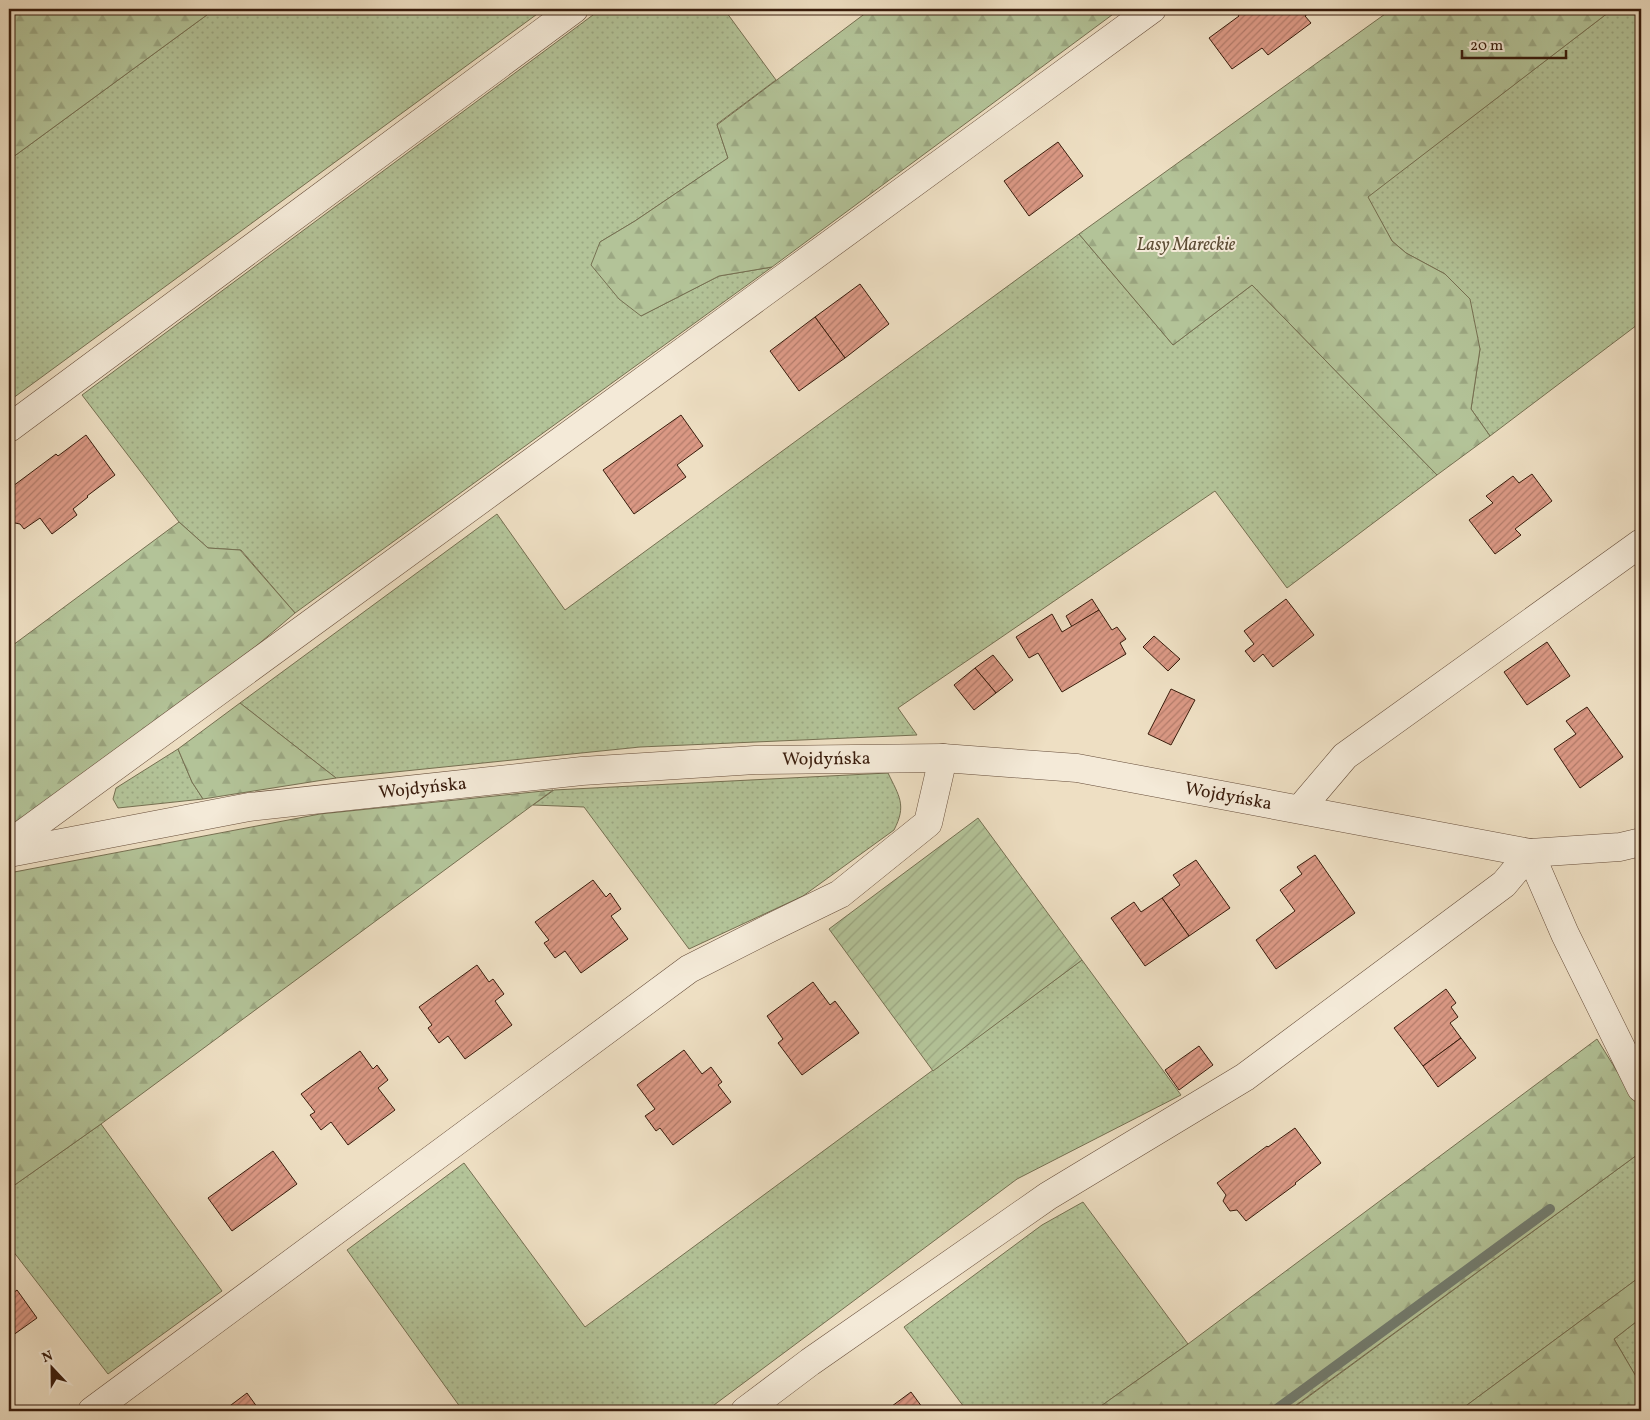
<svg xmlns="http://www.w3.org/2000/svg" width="1650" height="1420" font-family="Vollkorn,serif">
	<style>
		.grass { fill: url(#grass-dots); stroke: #767052 }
		.forest { fill: url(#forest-firs); stroke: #767052 }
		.garden { fill: url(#garden-furrows); stroke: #767052 }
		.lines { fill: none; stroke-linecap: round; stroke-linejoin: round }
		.stream { stroke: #737d70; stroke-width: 10 }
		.building { fill: url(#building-hatch); stroke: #391c0c }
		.minor-casing { stroke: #664d3a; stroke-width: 29 }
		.minor { stroke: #f4ead8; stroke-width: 28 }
		.labels { text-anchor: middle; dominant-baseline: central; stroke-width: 4; stroke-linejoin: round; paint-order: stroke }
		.park-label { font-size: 18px; font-style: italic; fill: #5e4e36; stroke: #f4ead8 }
		.street-label { font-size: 18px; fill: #391c0c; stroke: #f4ead8 }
	</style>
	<defs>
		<pattern id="grass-dots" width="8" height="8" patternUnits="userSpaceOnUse" patternTransform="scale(1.25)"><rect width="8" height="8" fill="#b3c398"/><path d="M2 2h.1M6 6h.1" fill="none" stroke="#9ba782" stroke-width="1.8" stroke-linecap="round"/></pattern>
		<pattern id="forest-firs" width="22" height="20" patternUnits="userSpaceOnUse" patternTransform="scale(1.25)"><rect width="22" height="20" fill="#b3c398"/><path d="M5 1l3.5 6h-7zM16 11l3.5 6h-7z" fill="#9ba782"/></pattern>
		<pattern id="garden-furrows" width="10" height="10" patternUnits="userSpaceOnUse" patternTransform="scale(1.25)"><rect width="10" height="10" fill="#b3c398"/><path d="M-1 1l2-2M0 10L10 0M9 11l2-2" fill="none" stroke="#9ba782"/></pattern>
		<pattern id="building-hatch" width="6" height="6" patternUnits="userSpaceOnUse" patternTransform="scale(1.25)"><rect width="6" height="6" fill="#da9884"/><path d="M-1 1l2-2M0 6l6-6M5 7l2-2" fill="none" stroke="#b27b6a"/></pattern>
	</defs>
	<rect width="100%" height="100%" fill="#eedfc3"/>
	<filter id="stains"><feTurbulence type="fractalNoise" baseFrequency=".004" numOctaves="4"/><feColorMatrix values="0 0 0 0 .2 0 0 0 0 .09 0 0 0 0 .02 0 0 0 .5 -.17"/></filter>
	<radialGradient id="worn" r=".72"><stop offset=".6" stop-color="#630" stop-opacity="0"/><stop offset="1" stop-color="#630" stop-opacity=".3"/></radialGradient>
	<g class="grass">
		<path d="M 215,9 L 544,9 L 9,401 L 9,160 Z"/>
		<path d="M 601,9 L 724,9 L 776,80 L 717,124 L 728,158 L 635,221 L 600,242 L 641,316 L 719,276 L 772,267 L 295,613 L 241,550 L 208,548 L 179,522 L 82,395 Z"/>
		<path d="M 1613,9 L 1641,9 L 1641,331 L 1637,325 L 1490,436 L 1471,409 L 1480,349 L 1445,274 L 1406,253 L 1392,241 L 1367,197 Z"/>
		<path d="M 1079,234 L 1173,345 L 1252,285 L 1437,475 L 1287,588 L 1215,491 L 898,708 L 917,735 L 640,747 L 336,778 L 240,703 L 497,514 L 565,610 Z"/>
		<path d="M 178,749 L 192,782 L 203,799 L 118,808 L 113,799 L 116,788 Z"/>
		<path d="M 888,773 C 899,796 907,805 894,830 L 803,896 L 689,949 L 584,807 L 533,805 L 554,790 Z"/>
		<path d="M 1082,960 L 1181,1095 L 1017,1179 L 706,1411 L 463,1411 L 347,1250 L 464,1163 L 585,1327 Z"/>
		<path d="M 101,1124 L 222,1291 L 108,1374 L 9,1246 L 9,1189 Z"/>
		<path d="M 1641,1152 L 1641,1276 L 1459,1411 L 1289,1411 Z"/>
		<path d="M 1083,1202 L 1188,1344 L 1094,1411 L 967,1411 L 904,1327 L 1042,1225 Z"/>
		<path d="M 1641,1318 L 1641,1385 L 1614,1339 Z"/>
	</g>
	<g class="forest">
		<path d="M 9,9 L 215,9 L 9,160 Z"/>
		<path d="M 871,9 L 1120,9 L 772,267 L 719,276 L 641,316 L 619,299 L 591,265 L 600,242 L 635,221 L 728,158 L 717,125 Z"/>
		<path d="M 1392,9 L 1613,9 L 1368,197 L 1392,241 L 1406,253 L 1445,274 L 1470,299 L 1480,349 L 1471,409 L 1490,436 L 1437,475 L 1252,285 L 1173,345 L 1079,234 Z"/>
		<path d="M 179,522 L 208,548 L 240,550 L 295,613 L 234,665 L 9,828 L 9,648 Z"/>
		<path d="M 240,703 L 336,778 L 203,799 L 192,782 L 178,749 Z"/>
		<path d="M 553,790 L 101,1124 L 9,1189 L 9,873 L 320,814 Z"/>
		<path d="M 1597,1039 L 1633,1097 L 1641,1114 L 1641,1152 L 1288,1411 L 1094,1411 L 1188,1344 Z"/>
		<path d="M 1641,1276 L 1641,1318 L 1614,1339 L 1641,1385 L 1641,1411 L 1459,1411 Z"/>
	</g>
	<path class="garden" d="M 978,818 L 1082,960 L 933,1071 L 829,929 Z"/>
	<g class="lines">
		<path class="stream" d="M 1274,1411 L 1550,1209"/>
	</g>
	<g class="building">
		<path d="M 1234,9 L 1314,9 L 1305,16 L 1311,23 L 1268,55 L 1262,48 L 1232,69 L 1209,38 L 1239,16 Z"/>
		<path d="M 1058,142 L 1083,176 L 1029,216 L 1004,181 Z"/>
		<path d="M 860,284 L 889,324 L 845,358 L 815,317 Z"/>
		<path d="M 815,317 L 845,358 L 799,391 L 770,351 Z"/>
		<path d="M 681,415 L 703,446 L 677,465 L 686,477 L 634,514 L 603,470 Z"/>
		<path d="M 86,435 L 115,475 L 87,496 L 88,497 L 73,509 L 77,515 L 52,534 L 40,518 L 24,529 L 20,524 L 15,523 L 10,517 L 11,511 L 9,508 L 9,489 L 56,454 L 58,456 Z"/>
		<path d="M 1532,474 L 1552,501 L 1515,529 L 1521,535 L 1495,554 L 1469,520 L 1493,503 L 1486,496 L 1513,476 L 1519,483 Z"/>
		<path d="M 1092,599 L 1099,610 L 1072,627 L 1066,616 Z"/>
		<path d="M 1286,599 L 1314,635 L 1273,667 L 1263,654 L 1254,662 L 1245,651 L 1254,644 L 1244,631 Z"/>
		<path d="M 1099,610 L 1112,630 L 1117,627 L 1126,639 L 1120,643 L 1126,654 L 1062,692 L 1038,653 L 1029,658 L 1016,637 L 1052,614 L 1062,632 Z"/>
		<path d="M 1154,636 L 1180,659 L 1168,671 L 1143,647 Z"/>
		<path d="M 1547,642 L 1570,676 L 1527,705 L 1504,672 Z"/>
		<path d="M 993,655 L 1013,680 L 996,693 L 975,668 Z"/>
		<path d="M 975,668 L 996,693 L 974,710 L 954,685 Z"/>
		<path d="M 1171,689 L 1195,700 L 1171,745 L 1148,734 Z"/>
		<path d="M 1587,707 L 1623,757 L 1580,788 L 1554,749 L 1576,734 L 1566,721 Z"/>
		<path d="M 1315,855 L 1355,913 L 1276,969 L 1256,940 L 1295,911 L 1280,890 L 1302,874 L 1297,867 Z"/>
		<path d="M 1196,860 L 1230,908 L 1189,936 L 1162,898 L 1180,885 L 1173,875 Z"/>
		<path d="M 593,880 L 606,897 L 610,893 L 621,909 L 611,916 L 628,939 L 581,973 L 565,951 L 555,958 L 544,943 L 549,940 L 535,922 Z"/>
		<path d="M 1162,898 L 1189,936 L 1145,966 L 1111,918 L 1134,902 L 1141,912 Z"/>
		<path d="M 477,965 L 489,982 L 493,979 L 504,994 L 495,1001 L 512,1025 L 465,1059 L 448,1036 L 439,1043 L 428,1028 L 432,1025 L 419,1007 Z"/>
		<path d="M 813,982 L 830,1005 L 835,1001 L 859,1033 L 802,1075 L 778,1043 L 783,1039 L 767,1016 Z"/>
		<path d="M 1446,989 L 1456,1003 L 1451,1007 L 1458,1017 L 1450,1023 L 1461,1038 L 1423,1066 L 1394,1028 Z"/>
		<path d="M 1461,1038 L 1476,1058 L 1438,1087 L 1423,1066 Z"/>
		<path d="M 1199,1046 L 1213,1065 L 1179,1090 L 1165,1070 Z"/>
		<path d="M 684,1050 L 702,1074 L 711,1067 L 722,1082 L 718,1085 L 731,1102 L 673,1145 L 660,1128 L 656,1131 L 645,1116 L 655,1109 L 637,1085 Z"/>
		<path d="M 360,1051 L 373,1069 L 377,1065 L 388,1080 L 378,1088 L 395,1110 L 348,1145 L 331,1122 L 321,1130 L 310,1115 L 315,1112 L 301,1094 Z"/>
		<path d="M 1295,1128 L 1321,1163 L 1295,1183 L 1296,1184 L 1246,1221 L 1237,1210 L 1230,1211 L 1223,1201 L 1226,1195 L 1217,1183 L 1267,1146 L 1268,1147 Z"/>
		<path d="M 273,1151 L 297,1184 L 232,1231 L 208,1198 Z"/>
		<path d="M 17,1290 L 37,1318 L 9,1338 L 9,1296 Z"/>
		<path d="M 911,1392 L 925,1411 L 885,1411 L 888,1409 Z"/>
		<path d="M 247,1393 L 260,1411 L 223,1411 Z"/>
	</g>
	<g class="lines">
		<defs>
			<g id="minor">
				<path d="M 9,428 L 574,9"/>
				<path d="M 1300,809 L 1345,756 L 1641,543"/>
				<path d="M 9,844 L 1152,9"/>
				<path id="s1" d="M 9,853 L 249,807 L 582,771 L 755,760 L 943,758 L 1077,768 L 1530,853 L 1620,847 L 1641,842"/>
				<path d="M 1530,853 L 1565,934 L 1641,1088"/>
				<path d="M 92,1411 L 689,969 L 770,928 L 840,894 L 928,823 L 943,758"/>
				<path d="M 745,1411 L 810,1362 L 1048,1196 L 1245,1077 L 1504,884 L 1530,853"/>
			</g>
		</defs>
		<use href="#minor" class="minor-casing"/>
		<use href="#minor" class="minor"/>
	</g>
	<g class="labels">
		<g class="park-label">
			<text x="1186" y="245">Lasy Mareckie</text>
		</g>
		<g class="street-label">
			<text stroke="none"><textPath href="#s1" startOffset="824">Wojdyńska</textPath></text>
			<text stroke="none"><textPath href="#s1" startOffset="419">Wojdyńska</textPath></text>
			<text stroke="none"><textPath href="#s1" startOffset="1229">Wojdyńska</textPath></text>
		</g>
	</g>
	<rect width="1650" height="1420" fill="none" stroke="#eedfc3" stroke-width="30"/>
	<rect x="10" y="10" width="1630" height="1400" fill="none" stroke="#391c0c" stroke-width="2.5"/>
	<rect x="15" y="15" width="1620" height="1390" fill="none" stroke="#391c0c"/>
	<g transform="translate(52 1368) rotate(338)" stroke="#f4ead8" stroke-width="4" paint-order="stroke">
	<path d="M0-4L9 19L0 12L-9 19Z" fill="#391c0c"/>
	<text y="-8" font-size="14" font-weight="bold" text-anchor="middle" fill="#391c0c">N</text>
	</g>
	<path d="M1462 50v8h104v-8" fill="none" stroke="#391c0c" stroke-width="2.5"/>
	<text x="1470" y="50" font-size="15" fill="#391c0c" stroke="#f4ead8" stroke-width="4" paint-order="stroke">20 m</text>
	<rect width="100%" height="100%" filter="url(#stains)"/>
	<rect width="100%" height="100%" fill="url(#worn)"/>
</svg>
